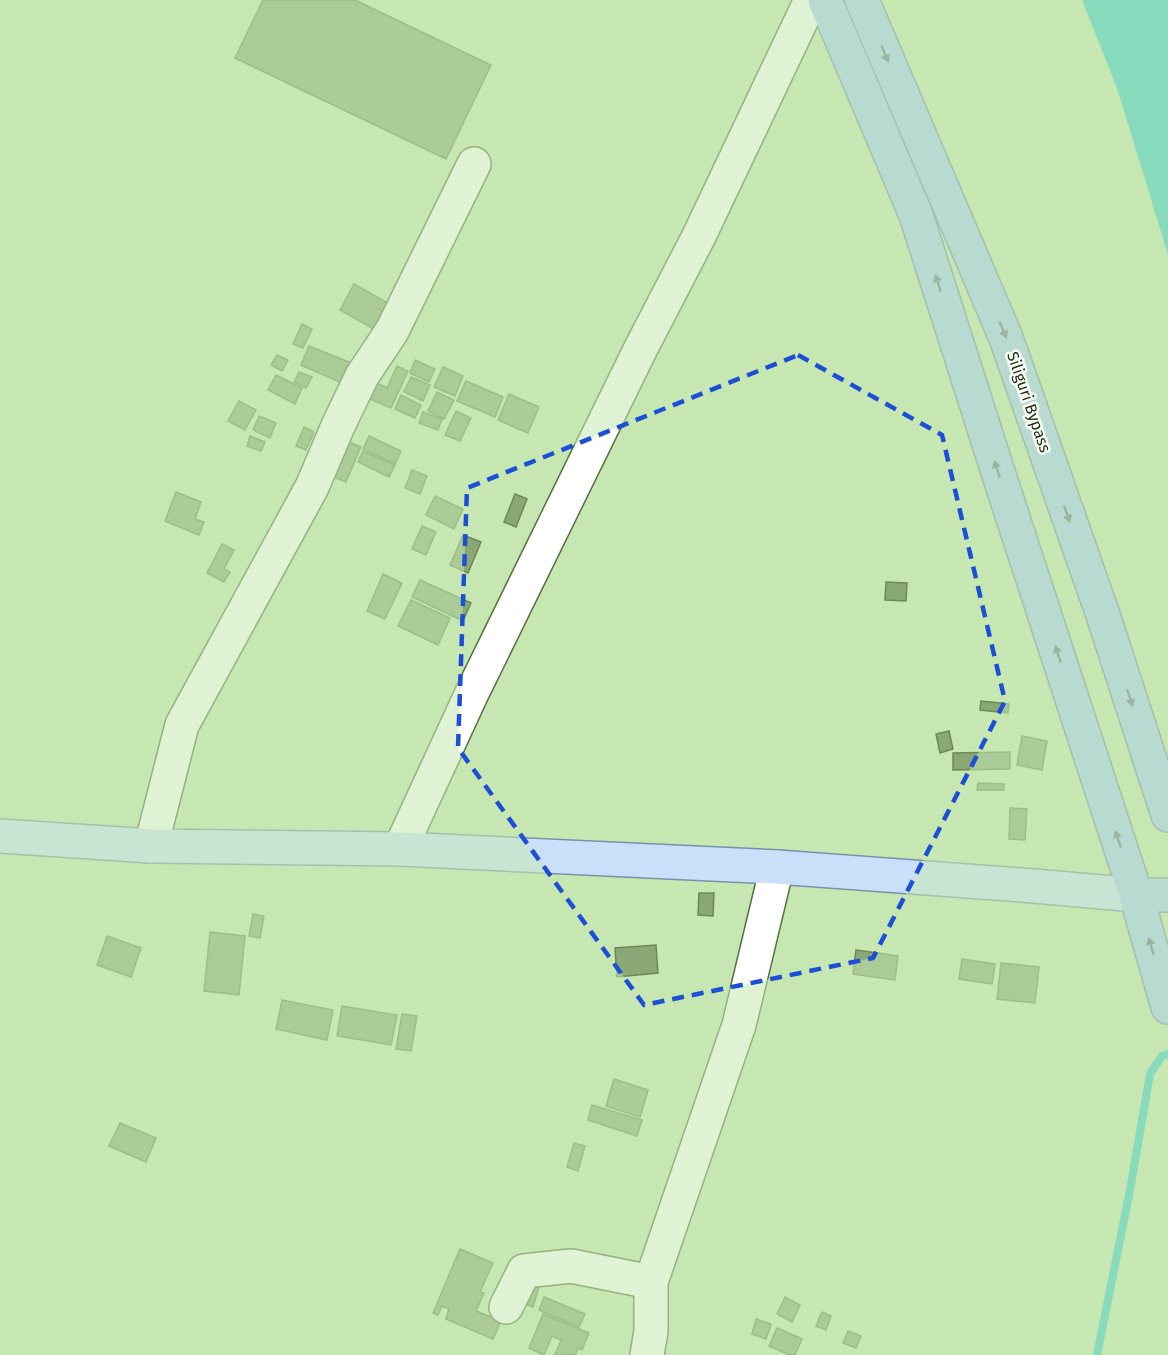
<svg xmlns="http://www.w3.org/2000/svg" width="1168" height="1355" font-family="'Fira Sans',sans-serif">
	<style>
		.water { fill: #3bcac8 }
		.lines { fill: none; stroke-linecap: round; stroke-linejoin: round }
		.stream { stroke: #3bcac8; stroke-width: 8 }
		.building { fill: #89a875; stroke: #6b8957; stroke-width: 1.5 }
		.minor-casing { stroke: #547141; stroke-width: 36 }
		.major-casing { stroke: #7692a8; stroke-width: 36 }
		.highway-casing { stroke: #7692a8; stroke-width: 36 }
		.minor { stroke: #fff; stroke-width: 33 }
		.major { stroke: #cadffa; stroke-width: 33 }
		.highway { stroke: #a6caf7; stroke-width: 33 }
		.oneway { fill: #627a86 }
		.marked { fill: none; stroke: #1d4ed8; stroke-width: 4.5; stroke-dasharray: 12 8; stroke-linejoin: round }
		.labels { text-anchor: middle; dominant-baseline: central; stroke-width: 5; stroke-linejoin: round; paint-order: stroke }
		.street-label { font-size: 16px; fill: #1e2a15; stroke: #f8fff4 }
	</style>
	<rect width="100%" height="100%" fill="#c6e7b1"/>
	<path class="water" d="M 1082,0 L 1168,0 L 1168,255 L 1117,88 Z"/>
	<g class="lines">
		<path class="stream" d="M 1097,1355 L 1130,1190 L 1150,1074 L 1162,1056 L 1168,1054"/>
	</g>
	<g class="building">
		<path d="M 263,0 L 355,0 L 491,65 L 446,159 L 235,58 Z"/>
		<path d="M 354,284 L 393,306 L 379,332 L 340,310 Z"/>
		<path d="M 302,324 L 312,329 L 303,348 L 293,344 Z"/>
		<path d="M 309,346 L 351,363 L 342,383 L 301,365 Z"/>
		<path d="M 277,355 L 288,360 L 282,371 L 271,365 Z"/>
		<path d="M 415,360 L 435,369 L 429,382 L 410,373 Z"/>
		<path d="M 387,362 L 377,383 L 387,388 L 397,366 L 408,371 L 391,408 L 365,397 Z"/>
		<path d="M 443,367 L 463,376 L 455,396 L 434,387 Z"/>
		<path d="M 299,372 L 312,377 L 306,388 L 294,382 Z"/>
		<path d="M 276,375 L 302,388 L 295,404 L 268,390 Z"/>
		<path d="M 411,377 L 430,385 L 423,401 L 404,392 Z"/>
		<path d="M 466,381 L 503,397 L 495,417 L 457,401 Z"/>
		<path d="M 437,392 L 454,400 L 444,419 L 428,411 Z"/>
		<path d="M 509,394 L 539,407 L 528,433 L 498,420 Z"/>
		<path d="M 401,395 L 421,405 L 415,418 L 395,409 Z"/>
		<path d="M 239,401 L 256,410 L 245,430 L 228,421 Z"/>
		<path d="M 456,411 L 471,418 L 460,441 L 445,435 Z"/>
		<path d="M 423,412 L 442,419 L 438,430 L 419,423 Z"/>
		<path d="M 259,416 L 276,423 L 270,438 L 253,430 Z"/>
		<path d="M 304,427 L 314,432 L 306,450 L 296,446 Z"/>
		<path d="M 250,436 L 265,442 L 261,451 L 247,446 Z"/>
		<path d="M 369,436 L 401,451 L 395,464 L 363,449 Z"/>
		<path d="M 349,442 L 361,447 L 346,482 L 334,477 Z"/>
		<path d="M 363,451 L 395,465 L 389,477 L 358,462 Z"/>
		<path d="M 412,470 L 427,476 L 420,494 L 405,488 Z"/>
		<path d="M 176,492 L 201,502 L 195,519 L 204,522 L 199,535 L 165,521 Z"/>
		<path d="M 515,494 L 527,499 L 516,527 L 504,522 Z"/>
		<path d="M 435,496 L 463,509 L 454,529 L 426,515 Z"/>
		<path d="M 422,526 L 436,532 L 426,555 L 412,549 Z"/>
		<path d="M 463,535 L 481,542 L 468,573 L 450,565 Z"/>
		<path d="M 222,544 L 234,550 L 224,569 L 230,572 L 224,582 L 207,573 Z"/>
		<path d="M 383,574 L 402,583 L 385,619 L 367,611 Z"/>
		<path d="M 420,580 L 471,603 L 463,621 L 412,597 Z"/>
		<path d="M 886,582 L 907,583 L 906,601 L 885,600 Z"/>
		<path d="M 411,600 L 450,618 L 438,645 L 398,626 Z"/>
		<path d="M 981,701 L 1009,704 L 1008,713 L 980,710 Z"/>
		<path d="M 949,731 L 953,749 L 940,753 L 936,734 Z"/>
		<path d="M 1022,736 L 1047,741 L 1042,770 L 1017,765 Z"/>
		<path d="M 1010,752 L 1010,769 L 953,770 L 953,753 Z"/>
		<path d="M 978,783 L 1004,784 L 1004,790 L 977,790 Z"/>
		<path d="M 1010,808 L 1027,809 L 1025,840 L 1009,839 Z"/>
		<path d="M 699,893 L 714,893 L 713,916 L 698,915 Z"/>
		<path d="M 253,914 L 264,916 L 260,938 L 249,936 Z"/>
		<path d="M 210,932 L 245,936 L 239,995 L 204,991 Z"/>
		<path d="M 107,936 L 141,948 L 131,977 L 97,965 Z"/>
		<path d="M 656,945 L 658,973 L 617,977 L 615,948 Z"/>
		<path d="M 856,950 L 898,956 L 895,980 L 853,974 Z"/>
		<path d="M 962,959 L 995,964 L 992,984 L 959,979 Z"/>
		<path d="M 1001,963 L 1039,967 L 1035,1003 L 997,999 Z"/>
		<path d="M 282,1000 L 333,1010 L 327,1040 L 276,1029 Z"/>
		<path d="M 342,1006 L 397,1015 L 391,1045 L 337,1036 Z"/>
		<path d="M 402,1014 L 417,1016 L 411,1051 L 396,1049 Z"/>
		<path d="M 614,1079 L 648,1090 L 640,1117 L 606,1106 Z"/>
		<path d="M 592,1105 L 642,1120 L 637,1136 L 588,1120 Z"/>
		<path d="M 120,1123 L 156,1138 L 146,1162 L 109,1146 Z"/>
		<path d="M 574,1143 L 585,1146 L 578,1171 L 567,1167 Z"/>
		<path d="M 460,1249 L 493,1263 L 480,1292 L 484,1293 L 476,1311 L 501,1321 L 493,1339 L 446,1319 L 449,1309 L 442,1306 L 438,1315 L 433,1313 Z"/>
		<path d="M 531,1284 L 539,1287 L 533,1307 L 525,1304 Z"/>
		<path d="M 544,1297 L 585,1314 L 579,1327 L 539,1310 Z"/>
		<path d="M 785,1297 L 800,1305 L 792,1322 L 777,1314 Z"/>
		<path d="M 822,1312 L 831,1316 L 826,1330 L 816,1326 Z"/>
		<path d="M 543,1314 L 589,1333 L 582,1350 L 578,1348 L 575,1355 L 555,1355 L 561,1340 L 552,1336 L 544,1355 L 529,1348 Z"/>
		<path d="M 756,1319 L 771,1324 L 766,1339 L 752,1334 Z"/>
		<path d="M 777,1328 L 802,1339 L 795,1355 L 790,1355 L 769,1346 Z"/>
		<path d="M 848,1331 L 861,1336 L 856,1348 L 843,1343 Z"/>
	</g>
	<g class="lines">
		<defs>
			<g id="minor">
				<path d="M 151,846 L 182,725 L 312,487 L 338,426 L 362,376 L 392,331 L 474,164"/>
				<path d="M 400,849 L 471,695 L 640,350 L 699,236 L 811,0"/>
				<path d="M 506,1307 L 524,1271 L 571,1266 L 651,1282"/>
				<path d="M 647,1355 L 651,1331 L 651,1282 L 739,1025 L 777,867"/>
			</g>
			<path id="major" d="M 0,836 L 151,846 L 400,849 L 777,867 L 1034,886 L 1136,895"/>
			<g id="highway">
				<path d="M 825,0 L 916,215 L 998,472 L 1136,895 L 1168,1007"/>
				<path d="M 862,0 L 1006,338 L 1103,615 L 1168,815"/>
				<path d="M 1136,895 L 1168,895"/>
			</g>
		</defs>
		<use href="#minor" class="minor-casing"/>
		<use href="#major" class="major-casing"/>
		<use href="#highway" class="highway-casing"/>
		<use href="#minor" class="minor"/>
		<use href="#major" class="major"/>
		<use href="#highway" class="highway"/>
	</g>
	<defs><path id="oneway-solid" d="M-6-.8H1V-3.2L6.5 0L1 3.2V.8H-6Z" transform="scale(1.5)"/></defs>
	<g class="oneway">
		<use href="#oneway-solid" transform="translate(885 54) rotate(67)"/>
		<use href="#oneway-solid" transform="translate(938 283) rotate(-108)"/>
		<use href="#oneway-solid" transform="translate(1003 330) rotate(67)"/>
		<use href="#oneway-solid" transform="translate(997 469) rotate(-108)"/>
		<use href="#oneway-solid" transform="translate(1067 514) rotate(71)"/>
		<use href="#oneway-solid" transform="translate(1058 654) rotate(-108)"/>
		<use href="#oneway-solid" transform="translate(1130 698) rotate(72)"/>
		<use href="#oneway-solid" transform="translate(1118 839) rotate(-108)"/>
		<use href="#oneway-solid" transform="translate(1151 946) rotate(-106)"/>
	</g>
	<path d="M0 0H1168V1355H0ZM 798,355 L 942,435 L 1005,701 L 873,958 L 644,1005 L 458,748 L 467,488 Z" fill="#c6e7b1" fill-opacity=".55" fill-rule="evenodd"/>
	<path class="marked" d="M 798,355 L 942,435 L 1005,701 L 873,958 L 644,1005 L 458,748 L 467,488 Z"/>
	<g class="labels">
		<g class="street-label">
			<text transform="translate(1029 402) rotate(71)">Siliguri Bypass</text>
		</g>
	</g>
</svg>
